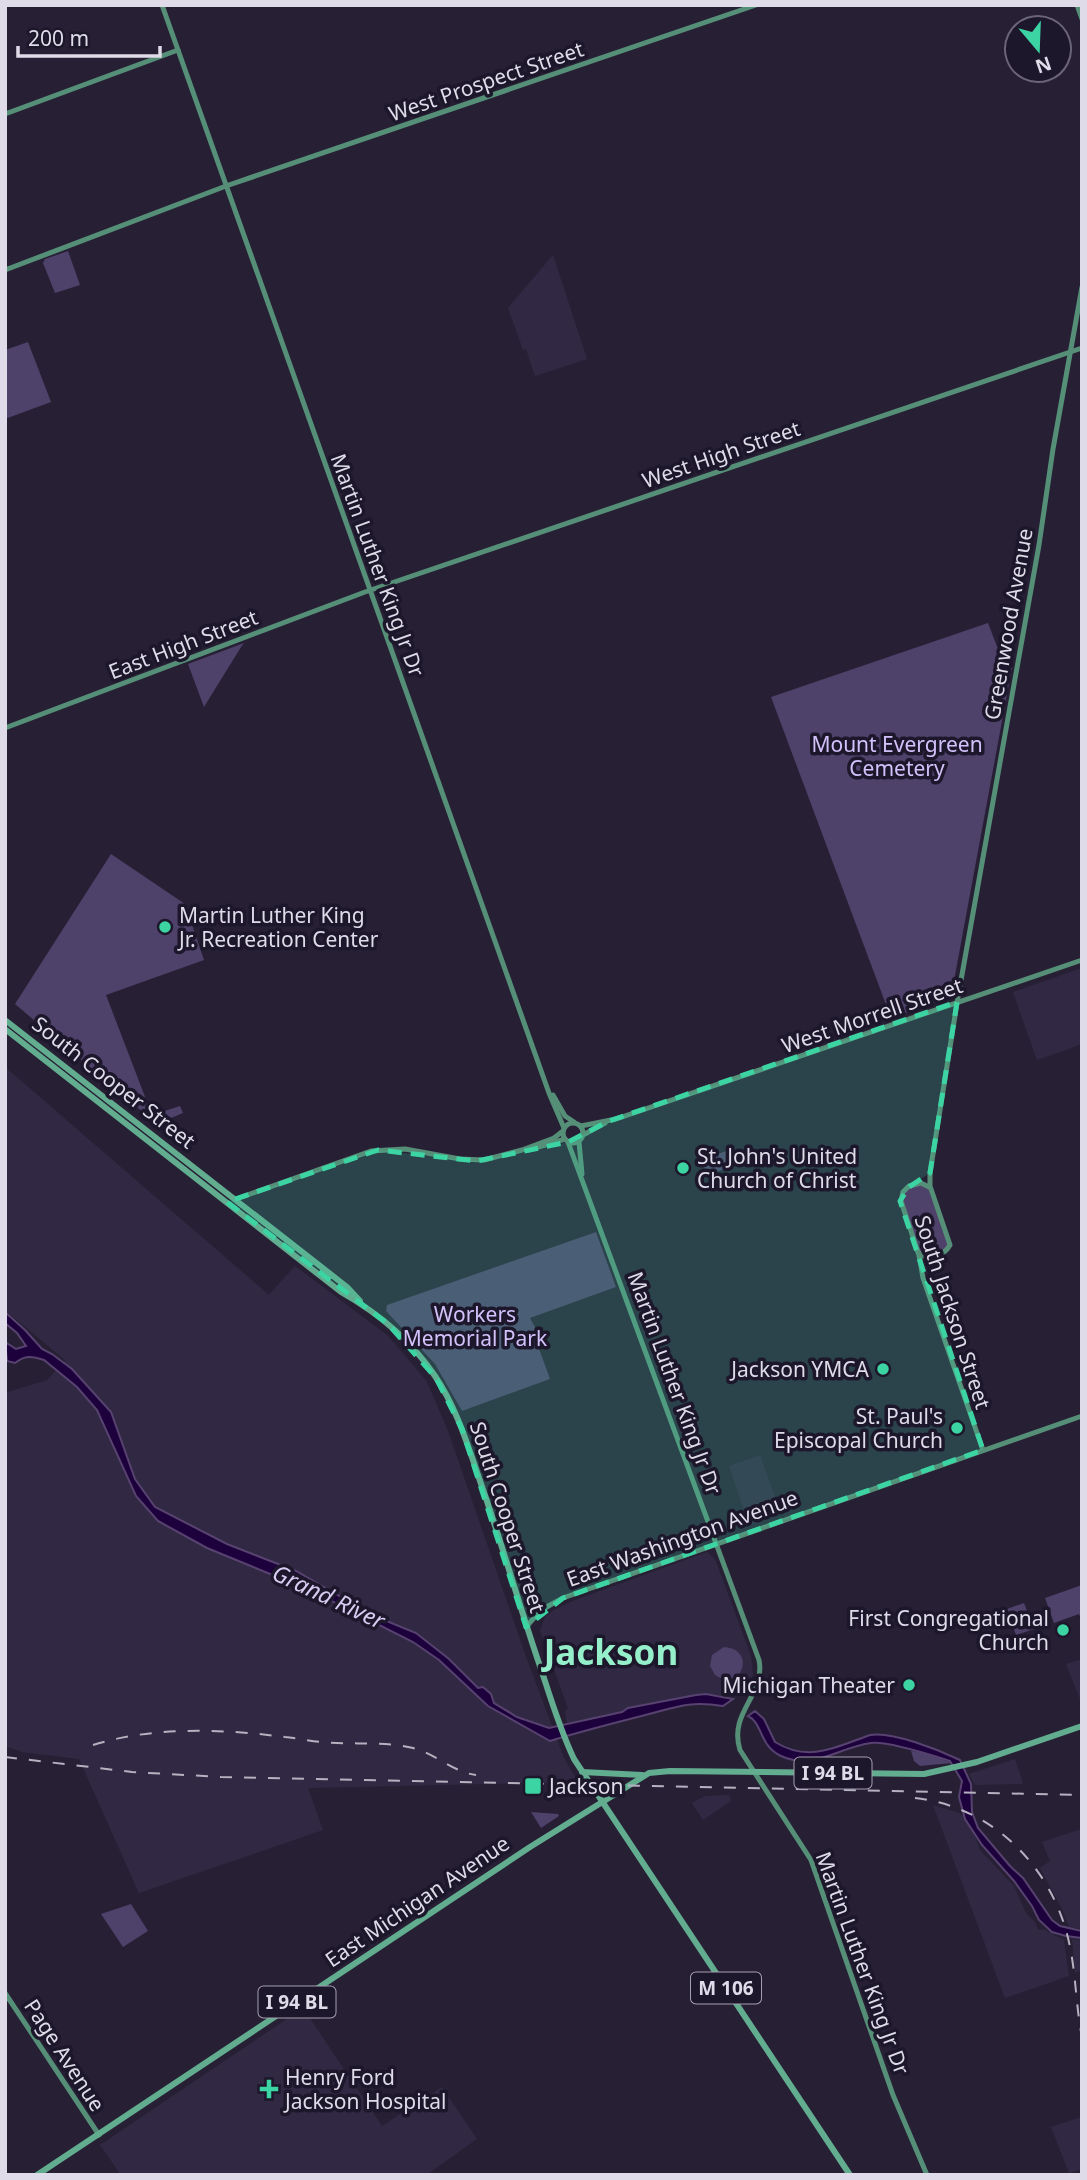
<svg xmlns="http://www.w3.org/2000/svg" width="1087" height="2180" font-family="'Noto Sans',sans-serif">
	<style>
		.built { fill: #312943 }
		.green { fill: #4e416a }
		.water { fill: #1d013c; stroke: #574270; stroke-width: 2 }
		.lines { fill: none; stroke-linecap: round; stroke-linejoin: round }
		.secondary { stroke: #568f78; stroke-width: 5 }
		.primary { stroke: #62ac8f; stroke-width: 6 }
		.rail { stroke: #b6b1c0; stroke-width: 2; stroke-dasharray: 12 12; stroke-linecap: butt }
		.marked { fill: #3dd4a3; fill-opacity: 0.2; stroke: #3dd4a3; stroke-width: 5; stroke-dasharray: 14 9; stroke-linejoin: round }
		.poi-dot { fill: #3dd4a3; stroke: #1d172b; stroke-width: 2.5 }
		.labels { text-anchor: middle; dominant-baseline: central; stroke-width: 7; stroke-linejoin: round; paint-order: stroke }
		.shield { fill: #1d172b; stroke: #a5a0b0; stroke-width: 2 }
		.shield-label { font-size: 19px; font-weight: bold; fill: #dfdbe9 }
		.street-label { font-size: 21px; fill: #dfdbe9; stroke: #1d172b }
		.park-label { font-size: 21px; fill: #d2c1fa; stroke: #1d172b }
		.poi-label { font-size: 21px; fill: #dfdbe9; stroke: #1d172b; text-anchor: start }
		.water-label { font-size: 23px; font-style: italic; fill: #d6cbf1; stroke: #1d172b }
		.town-label { font-size: 35px; font-weight: bold; fill: #96efcb; stroke: #1d172b }
	</style>
	<rect width="100%" height="100%" fill="#272035"/>
	<g class="built">
		<path d="M 553,255 L 587,359 L 535,376 L 526,349 L 523,350 L 508,308 Z"/>
		<path d="M 1082,968 L 1082,1044 L 1037,1060 L 1013,992 Z"/>
		<path d="M 5,1067 L 269,1295 L 295,1266 L 387,1335 L 414,1366 L 427,1382 L 448,1431 L 525,1654 L 564,1758 L 578,1782 L 308,1788 L 323,1830 L 139,1893 L 79,1759 L 22,1752 L 5,1746 L 5,1393 L 47,1380 L 65,1360 L 5,1310 Z"/>
		<path d="M 760,1455 L 781,1513 L 749,1525 L 729,1466 Z"/>
		<path d="M 707,1552 L 715,1559 L 751,1656 L 753,1675 L 743,1697 L 706,1694 L 629,1708 L 625,1711 L 567,1725 L 565,1711 L 568,1708 L 540,1631 L 545,1617 L 554,1610 L 575,1600 Z"/>
		<path d="M 1082,1659 L 1082,1704 L 1066,1664 Z"/>
		<path d="M 1015,1759 L 1023,1783 L 1020,1784 L 975,1785 L 969,1774 Z"/>
		<path d="M 729,1795 L 731,1801 L 703,1820 L 692,1803 L 705,1796 Z"/>
		<path d="M 933,1805 L 959,1813 L 969,1820 L 980,1850 L 1014,1886 L 1026,1913 L 1035,1922 L 1038,1930 L 1043,1929 L 1064,1940 L 1069,1976 L 1005,1998 Z"/>
		<path d="M 1082,1829 L 1082,1929 L 1069,1927 L 1062,1909 L 1040,1868 L 1050,1861 L 1042,1842 Z"/>
		<path d="M 1072,1939 L 1082,1940 L 1082,1970 L 1075,1973 Z"/>
		<path d="M 303,2008 L 382,2126 L 442,2087 L 477,2139 L 426,2175 L 121,2175 L 100,2145 Z"/>
		<path d="M 1082,2117 L 1082,2169 L 1069,2173 L 1051,2127 Z"/>
	</g>
	<g class="green">
		<path d="M 68,251 L 80,285 L 55,293 L 43,263 L 45,259 Z"/>
		<path d="M 28,342 L 51,402 L 5,419 L 5,350 Z"/>
		<path d="M 988,623 L 1003,662 L 1012,667 L 951,997 L 891,1018 L 771,697 Z"/>
		<path d="M 244,643 L 241,647 L 204,707 L 188,664 Z"/>
		<path d="M 111,854 L 185,904 L 204,960 L 106,995 L 152,1115 L 180,1106 L 183,1113 L 157,1124 L 15,1004 Z"/>
		<path d="M 729,1150 L 734,1166 L 707,1175 L 701,1160 Z"/>
		<path d="M 918,1183 L 927,1185 L 949,1246 L 929,1258 L 919,1255 L 901,1203 L 906,1189 Z"/>
		<path d="M 596,1232 L 616,1287 L 530,1318 L 536,1329 L 537,1343 L 550,1379 L 462,1411 L 435,1364 L 386,1311 L 387,1305 Z"/>
		<path d="M 1082,1585 L 1082,1621 L 1079,1614 L 1054,1623 L 1045,1598 Z"/>
		<path d="M 1024,1603 L 1034,1629 L 1016,1635 L 1007,1609 Z"/>
		<path d="M 724,1647 C 757,1649 742,1693 715,1675 L 710,1666 L 712,1655 Z"/>
		<path d="M 911,1751 L 922,1752 L 952,1763 L 920,1766 L 914,1761 Z"/>
		<path d="M 531,1812 L 558,1814 L 559,1816 L 541,1828 Z"/>
		<path d="M 131,1904 L 148,1931 L 123,1947 L 101,1914 Z"/>
	</g>
	<g class="water">
		<path d="M 5,1312 L 25,1330 L 42,1349 L 52,1354 L 72,1369 L 111,1412 L 135,1479 L 155,1507 L 227,1544 L 296,1571 L 372,1615 L 416,1633 L 449,1659 L 478,1688 L 483,1687 L 491,1694 L 494,1703 L 517,1717 L 549,1728 L 622,1712 L 628,1708 L 696,1695 L 706,1694 L 733,1699 L 723,1706 C 691,1701 679,1706 649,1714 C 615,1723 582,1731 550,1741 L 488,1706 L 439,1660 L 413,1642 L 314,1592 L 207,1548 L 158,1521 L 136,1496 L 97,1410 L 77,1387 L 44,1360 C 32,1356 25,1355 15,1363 L 7,1361 L 5,1342 L 16,1349 L 26,1346 L 17,1333 L 5,1323 Z"/>
		<path d="M 755,1711 L 764,1719 L 775,1742 C 809,1763 836,1747 870,1735 C 892,1731 939,1750 960,1760 L 971,1784 L 972,1812 L 978,1828 L 1010,1866 L 1023,1878 L 1052,1920 L 1060,1926 L 1082,1931 L 1082,1938 L 1066,1936 L 1052,1932 L 1039,1920 L 1032,1906 L 1014,1881 L 982,1845 L 965,1819 L 959,1797 L 962,1781 L 950,1761 C 931,1755 889,1741 871,1743 C 839,1747 814,1771 781,1756 C 759,1746 763,1723 748,1716 Z"/>
	</g>
	<g class="lines">
		<g class="secondary">
			<path d="M 162,5 L 549,1093 L 564,1128"/>
			<path d="M 1077,5 L 1082,19"/>
			<path d="M 5,114 L 178,50"/>
			<path d="M 5,270 L 226,186 L 756,5"/>
			<path d="M 5,728 L 365,592 L 1082,348"/>
			<path d="M 553,1095 L 565,1116 L 574,1122"/>
			<circle cx="573" cy="1133" r="10"/>
			<path d="M 581,1126 L 616,1119 L 1082,960"/>
			<path d="M 583,1135 L 605,1123"/>
			<path d="M 568,1142 L 759,1660 C 766,1695 728,1712 740,1750 L 811,1860 L 893,2095 L 927,2175"/>
			<path d="M 579,1142 L 582,1174"/>
			<path d="M 528,1150 L 565,1139"/>
			<path d="M 929,1187 L 921,1183 L 909,1186 L 903,1192 L 901,1201 L 919,1255 L 923,1278 L 983,1450"/>
			<path d="M 236,1199 L 371,1151 L 405,1149 L 460,1159 L 484,1160 L 522,1150 L 554,1138 L 563,1131"/>
			<path d="M 918,1252 C 926,1262 944,1256 950,1245 L 930,1186 L 930,1173 L 958,997 L 1039,545 L 1053,449 L 1082,287"/>
			<path d="M 526,1627 L 541,1610 L 563,1598 L 1082,1416"/>
			<path d="M 5,1993 L 99,2135"/>
		</g>
		<g class="primary">
			<path d="M 5,1020 L 347,1287 L 360,1301"/>
			<path d="M 5,1029 L 341,1292 C 378,1313 411,1340 435,1376 C 456,1407 467,1443 479,1478 C 502,1543 520,1609 543,1675 C 552,1703 561,1732 574,1759 L 850,2175"/>
			<path d="M 582,1772 L 642,1775"/>
			<path d="M 37,2175 L 530,1847 L 649,1773 L 670,1771 L 924,1774 L 977,1762 L 1082,1726"/>
		</g>
		<g class="rail">
			<path d="M 93,1745 C 154,1726 222,1729 285,1737 C 297,1738 309,1741 322,1742 C 352,1745 384,1741 413,1748 C 436,1754 453,1772 476,1775"/>
			<path d="M 5,1757 L 132,1772 L 221,1777 L 1082,1795"/>
			<path d="M 915,1798 C 995,1807 1055,1870 1070,1947 C 1076,1976 1076,2007 1082,2037"/>
		</g>
	</g>
	<path class="marked" d="M 957,1002 L 930,1173 L 909,1187 L 900,1201 L 983,1450 L 563,1598 L 526,1627 L 462,1429 L 436,1378 L 388,1324 L 227,1202 L 378,1150 L 477,1161 L 568,1142 L 609,1121 Z"/>
	<g class="poi-dot">
		<circle cx="165" cy="927" r="7"/>
		<circle cx="683" cy="1168" r="7"/>
		<circle cx="883" cy="1369" r="7"/>
		<circle cx="957" cy="1428" r="7"/>
		<circle cx="1063" cy="1630" r="7"/>
		<circle cx="909" cy="1685" r="7"/>
		<rect x="524" y="1777" width="18" height="18" rx="3.5"/>
		<path d="M265.5 2078.5h7v7h7v7h-7v7h-7v-7h-7v-7h7z"/>
	</g>
	<g class="labels">
		<g class="shield">
			<rect x="794.5" y="1757.5" width="77" height="31" rx="5"/>
			<rect x="691" y="1972.5" width="70" height="31" rx="5"/>
			<rect x="258.5" y="1986.5" width="77" height="31" rx="5"/>
		</g>
		<g class="shield-label">
			<text x="833" y="1773">I 94 BL</text>
			<text x="726" y="1988">M 106</text>
			<text x="297" y="2002">I 94 BL</text>
		</g>
		<g class="street-label">
			<text transform="translate(486 81) rotate(-19)">West Prospect Street</text>
			<text transform="translate(721 454) rotate(-19)">West High Street</text>
			<text transform="translate(378 565) rotate(70)">Martin Luther King Jr Dr</text>
			<text transform="translate(1008 624) rotate(-80)">Greenwood Avenue</text>
			<text transform="translate(183 644) rotate(-21)">East High Street</text>
			<text transform="translate(872 1015) rotate(-19)">West Morrell Street</text>
			<text transform="translate(114 1082) rotate(38)">South Cooper Street</text>
			<text transform="translate(953 1312) rotate(72)">South Jackson Street</text>
			<text transform="translate(675 1383) rotate(70)">Martin Luther King Jr Dr</text>
			<text transform="translate(508 1517) rotate(72)">South Cooper Street</text>
			<text transform="translate(682 1538) rotate(-20)">East Washington Avenue</text>
			<text transform="translate(417 1901) rotate(-34)">East Michigan Avenue</text>
			<text transform="translate(863 1963) rotate(70)">Martin Luther King Jr Dr</text>
			<text transform="translate(65 2055) rotate(57)">Page Avenue</text>
		</g>
		<g class="park-label">
			<text x="897" y="744">Mount Evergreen<tspan x="897" dy="24">Cemetery</tspan></text>
			<text x="475" y="1314">Workers<tspan x="475" dy="24">Memorial Park</tspan></text>
		</g>
		<g class="poi-label">
			<text x="179" y="915">Martin Luther King<tspan x="179" dy="24">Jr. Recreation Center</tspan></text>
			<text x="697" y="1156">St. John's United<tspan x="697" dy="24">Church of Christ</tspan></text>
			<text x="869" y="1369" text-anchor="end">Jackson YMCA</text>
			<text x="943" y="1416" text-anchor="end">St. Paul's<tspan x="943" dy="24">Episcopal Church</tspan></text>
			<text x="1049" y="1618" text-anchor="end">First Congregational<tspan x="1049" dy="24">Church</tspan></text>
			<text x="895" y="1685" text-anchor="end">Michigan Theater</text>
			<text x="549" y="1786">Jackson</text>
			<text x="285" y="2077">Henry Ford<tspan x="285" dy="24">Jackson Hospital</tspan></text>
		</g>
		<g class="water-label">
			<text transform="translate(329 1596) rotate(25)">Grand River</text>
		</g>
		<g class="town-label">
			<text x="611" y="1651">Jackson</text>
		</g>
	</g>
	<rect width="1087" height="2180" fill="none" stroke="#dfdbe9" stroke-width="14"/>
	<g transform="translate(1038 49) rotate(161)"><circle r="33" fill="#1d172b" stroke="#6b6577" stroke-width="2"/>
	<path d="M0-5L12 26L0 18L-12 26Z" fill="#3dd4a3"/>
	<text y="-10" font-size="19" font-weight="bold" text-anchor="middle" fill="#dfdbe9">N</text>
	</g>
	<path d="M18 46v10h142v-10" fill="none" stroke="#dfdbe9" stroke-width="3.5"/>
	<text x="28" y="46" font-size="21" fill="#dfdbe9" stroke="#1d172b" stroke-width="5" paint-order="stroke">200 m</text>
</svg>
